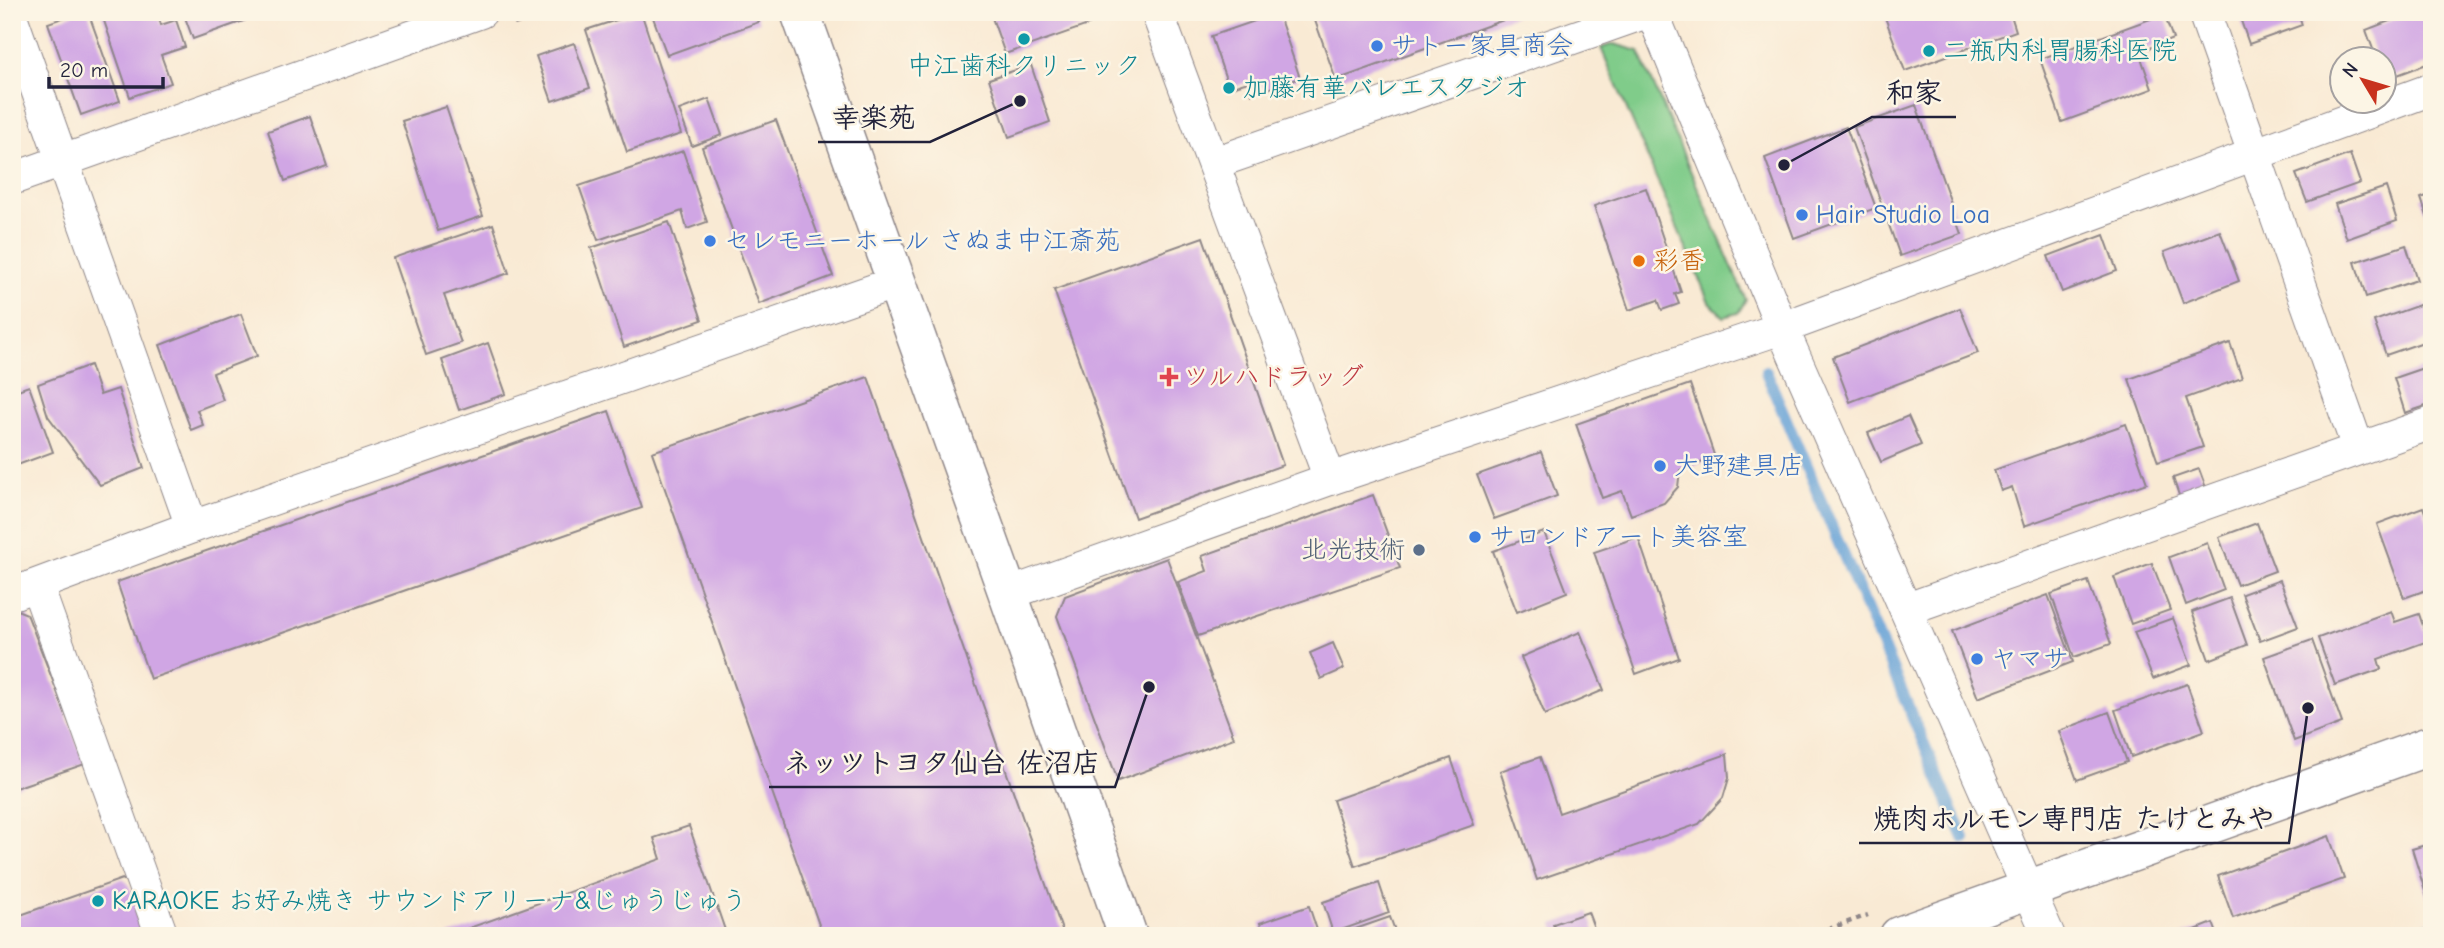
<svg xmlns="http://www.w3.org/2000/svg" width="2444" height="948" font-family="'Comic Neue','Klee One',sans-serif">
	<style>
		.green { fill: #80cc8a; stroke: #517762; stroke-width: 2 }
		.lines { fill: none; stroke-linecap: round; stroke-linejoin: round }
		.stream { stroke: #66a2d7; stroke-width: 12 }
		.building { fill: #d0a6e4 }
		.minor-casing { stroke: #8e8688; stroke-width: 34 }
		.tertiary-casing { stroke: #8e8688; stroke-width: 41 }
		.primary-casing { stroke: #8e8688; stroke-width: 41 }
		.path { stroke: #8e8688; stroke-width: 4.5; stroke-dasharray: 5 5; stroke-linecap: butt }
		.minor { stroke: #fff; stroke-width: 32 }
		.tertiary { stroke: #fff; stroke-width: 38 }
		.primary { stroke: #fff; stroke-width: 38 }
		.culture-dot { fill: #0f9aa8; stroke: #fcf5e5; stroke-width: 2.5 }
		.shop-dot { fill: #3f7fe0; stroke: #fcf5e5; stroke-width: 2.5 }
		.food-dot { fill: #e8710a; stroke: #fcf5e5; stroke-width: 2.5 }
		.health-dot { fill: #e0444e; stroke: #fcf5e5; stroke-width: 2.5 }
		.service-dot { fill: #5c6f8a; stroke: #fcf5e5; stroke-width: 2.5 }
		.labels { text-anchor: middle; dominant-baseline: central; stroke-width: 5; stroke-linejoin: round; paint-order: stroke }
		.shop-label { font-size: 26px; fill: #366cbe; stroke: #fcf5e5; text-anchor: start }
		.culture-label { font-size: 26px; fill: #0d838f; stroke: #fcf5e5; text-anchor: start }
		.food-label { font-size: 26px; fill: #c56008; stroke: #fcf5e5; text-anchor: start }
		.health-label { font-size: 26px; fill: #be3a42; stroke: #fcf5e5; text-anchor: start }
		.service-label { font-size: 26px; fill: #4e5e75; stroke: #fcf5e5; text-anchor: end }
		.leader { fill: none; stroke: #22223b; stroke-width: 2.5 }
		.callout-dot { fill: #22223b; stroke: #fcf5e5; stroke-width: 2.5 }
		.callout-label { font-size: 28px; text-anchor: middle; font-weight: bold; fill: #22223b; stroke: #fcf5e5; stroke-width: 5; stroke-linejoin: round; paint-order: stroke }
	</style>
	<rect width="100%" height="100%" fill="#fcf5e5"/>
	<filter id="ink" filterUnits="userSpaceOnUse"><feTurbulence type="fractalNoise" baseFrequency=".0143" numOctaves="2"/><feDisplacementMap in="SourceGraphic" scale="14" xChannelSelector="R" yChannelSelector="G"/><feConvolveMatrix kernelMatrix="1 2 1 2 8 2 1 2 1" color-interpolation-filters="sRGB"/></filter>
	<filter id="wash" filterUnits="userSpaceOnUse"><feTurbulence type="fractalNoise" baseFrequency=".00686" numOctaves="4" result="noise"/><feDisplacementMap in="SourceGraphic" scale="28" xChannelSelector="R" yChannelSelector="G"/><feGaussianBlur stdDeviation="1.57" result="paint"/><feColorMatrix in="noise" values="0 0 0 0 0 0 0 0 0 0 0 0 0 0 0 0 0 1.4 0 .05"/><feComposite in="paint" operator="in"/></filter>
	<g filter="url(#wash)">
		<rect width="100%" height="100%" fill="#f9ead4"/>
		<path class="green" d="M 1614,44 L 1639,51 L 1746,300 L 1738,313 L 1724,317 L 1709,302 L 1601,48 Z"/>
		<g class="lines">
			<g class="stream">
				<path d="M 1766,372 L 1964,838"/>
				<path d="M 2407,936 L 2432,927"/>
			</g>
		</g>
		<g id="blocks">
			<g class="building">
				<path d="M 73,12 L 88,12 L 120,101 L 81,115 L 48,23 L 74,14 Z"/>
				<path d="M 101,12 L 157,12 L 161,25 L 176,20 L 185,47 L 161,55 L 171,83 L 130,97 Z"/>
				<path d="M 183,12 L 244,12 L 246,20 L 193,39 Z"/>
				<path d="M 641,12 L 681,134 L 627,152 L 586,30 Z"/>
				<path d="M 651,12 L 755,12 L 759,22 L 667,55 Z"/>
				<path d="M 990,12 L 1087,12 L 1091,24 L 1005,54 Z"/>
				<path d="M 1312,12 L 1523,12 L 1523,13 L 1336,80 Z"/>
				<path d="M 1883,12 L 2010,12 L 2016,31 L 1905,71 Z"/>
				<path d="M 2238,12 L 2298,12 L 2302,25 L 2249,44 Z"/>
				<path d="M 2413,12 L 2432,12 L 2432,62 L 2384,80 L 2384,60 L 2377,60 L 2366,30 Z"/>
				<path d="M 1278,13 L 1300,78 L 1252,94 L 1248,82 L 1229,88 L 1211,36 Z"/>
				<path d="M 2164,14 L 2173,39 L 2139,52 L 2152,89 L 2062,122 L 2040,59 Z"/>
				<path d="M 574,43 L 590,88 L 552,101 L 536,56 Z"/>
				<path d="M 1031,65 L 1050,122 L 1009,137 L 989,79 Z"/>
				<path d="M 709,99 L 722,135 L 692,146 L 679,110 Z"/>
				<path d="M 1916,105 L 1962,234 L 1900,256 L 1854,127 Z"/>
				<path d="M 446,107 L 483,216 L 438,231 L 402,121 Z"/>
				<path d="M 310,116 L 327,166 L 285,181 L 268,131 Z"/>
				<path d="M 776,120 L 833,276 L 759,304 L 702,147 Z"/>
				<path d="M 1846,127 L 1876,208 L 1794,238 L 1765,158 Z"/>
				<path d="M 683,151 L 707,222 L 687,229 L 682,211 L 598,240 L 579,186 Z"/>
				<path d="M 2350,154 L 2360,183 L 2307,202 L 2296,174 Z"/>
				<path d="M 2386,187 L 2397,221 L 2347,239 L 2335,204 Z"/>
				<path d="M 1646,188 L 1681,292 L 1675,294 L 1679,304 L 1662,310 L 1658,300 L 1629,310 L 1594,206 Z"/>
				<path d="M 2432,194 L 2432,228 L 2431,228 L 2421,198 Z"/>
				<path d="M 669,222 L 702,320 L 624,347 L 591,248 Z"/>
				<path d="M 493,224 L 509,273 L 444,295 L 461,343 L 426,355 L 393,258 Z"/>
				<path d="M 2220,231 L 2239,281 L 2183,303 L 2164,252 Z"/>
				<path d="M 2104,235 L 2117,271 L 2062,292 L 2048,256 Z"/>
				<path d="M 1203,237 L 1283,465 L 1135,518 L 1054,290 Z"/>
				<path d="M 2406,245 L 2417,280 L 2366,297 L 2355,262 Z"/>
				<path d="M 2425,303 L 2432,323 L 2432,339 L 2386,355 L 2374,321 Z"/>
				<path d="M 1960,308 L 1978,353 L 1850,402 L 1833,357 Z"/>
				<path d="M 241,314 L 257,356 L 213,373 L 223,400 L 197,410 L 203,425 L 191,430 L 160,345 Z"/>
				<path d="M 488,343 L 506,394 L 459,410 L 442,360 Z"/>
				<path d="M 2230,343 L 2242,378 L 2186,398 L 2203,447 L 2158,462 L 2129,379 Z"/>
				<path d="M 90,365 L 100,395 L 118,389 L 144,468 L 100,485 L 48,416 L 38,384 Z"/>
				<path d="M 2432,365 L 2432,404 L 2405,413 L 2394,378 Z"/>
				<path d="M 868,377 L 1064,936 L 823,936 L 652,452 Z"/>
				<path d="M 1690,384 L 1715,458 L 1680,470 L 1678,487 L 1664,503 L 1631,515 L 1622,491 L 1602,498 L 1576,424 Z"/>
				<path d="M 29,386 L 53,452 L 12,467 L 12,392 Z"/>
				<path d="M 609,411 L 642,508 L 150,679 L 117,582 Z"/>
				<path d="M 1908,416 L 1921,445 L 1881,462 L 1868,433 Z"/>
				<path d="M 2126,424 L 2147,483 L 2024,526 L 2012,487 L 2001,491 L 1994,470 Z"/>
				<path d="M 1541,452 L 1557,496 L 1494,519 L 1477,475 Z"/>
				<path d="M 2199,469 L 2206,488 L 2180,498 L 2173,478 Z"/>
				<path d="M 1373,495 L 1400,568 L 1198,636 L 1178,582 L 1207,571 L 1202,556 Z"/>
				<path d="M 2423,507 L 2432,532 L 2432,588 L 2404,598 L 2377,524 Z"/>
				<path d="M 2257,523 L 2275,571 L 2237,585 L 2219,537 Z"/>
				<path d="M 1544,532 L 1567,592 L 1517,612 L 1493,551 Z"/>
				<path d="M 1638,537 L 1679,658 L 1636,674 L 1594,552 Z"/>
				<path d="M 2207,543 L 2224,590 L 2186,605 L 2169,557 Z"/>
				<path d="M 1167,558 L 1234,738 L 1118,781 L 1057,616 L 1065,596 Z"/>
				<path d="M 2152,563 L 2170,610 L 2131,624 L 2114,577 Z"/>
				<path d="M 2280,580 L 2298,627 L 2260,641 L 2242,594 Z"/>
				<path d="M 2088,581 L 2111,644 L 2074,657 L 2051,594 Z"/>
				<path d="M 2048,595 L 2073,662 L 1978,698 L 1952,631 Z"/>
				<path d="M 2230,598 L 2247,645 L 2209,660 L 2192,612 Z"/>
				<path d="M 12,608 L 27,614 L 85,764 L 12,789 Z"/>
				<path d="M 2391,611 L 2395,622 L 2419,614 L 2428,641 L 2378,659 L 2381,669 L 2335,685 L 2318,638 Z"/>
				<path d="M 2173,618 L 2191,665 L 2153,679 L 2134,632 Z"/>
				<path d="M 1580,632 L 1604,690 L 1545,715 L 1521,657 Z"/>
				<path d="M 2312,640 L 2342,723 L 2294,741 L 2264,657 Z"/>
				<path d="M 1333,643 L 1344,669 L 1321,679 L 1310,653 Z"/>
				<path d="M 2187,684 L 2204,731 L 2131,757 L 2115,710 Z"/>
				<path d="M 2109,712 L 2127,762 L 2077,780 L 2059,731 Z"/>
				<path d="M 1727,754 L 1729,778 L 1723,798 L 1699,824 L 1537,880 L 1500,771 L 1540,757 L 1559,813 Z"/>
				<path d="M 1451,758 L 1474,825 L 1355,866 L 1333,800 Z"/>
				<path d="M 689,826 L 727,936 L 447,936 L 661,859 L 654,838 Z"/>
				<path d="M 2329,836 L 2344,879 L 2233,918 L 2218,876 Z"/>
				<path d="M 2432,843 L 2432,903 L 2429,904 L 2412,849 Z"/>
				<path d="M 122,879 L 128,883 L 148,936 L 12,936 L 12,918 Z"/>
				<path d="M 1379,883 L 1389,913 L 1333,933 L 1323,902 Z"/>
				<path d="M 1309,906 L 1319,936 L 1264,936 L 1260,923 Z"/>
				<path d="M 1588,912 L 1597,936 L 1557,936 L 1553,924 Z"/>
				<path d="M 1390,917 L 1397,936 L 1339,936 L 1338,935 Z"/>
				<path d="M 2213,923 L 2218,936 L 2180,936 Z"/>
			</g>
		</g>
	</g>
	<g filter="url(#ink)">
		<use href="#blocks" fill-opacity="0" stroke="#8e8688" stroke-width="2"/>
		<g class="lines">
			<defs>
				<g id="minor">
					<path d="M 1157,12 L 1330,479"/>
					<path d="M 1652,12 L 1782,328 L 2049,936"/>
					<path d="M 2204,12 L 2358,448"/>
					<path d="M 12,19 L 192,527"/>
					<path d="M 1214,163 L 1647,12"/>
					<path d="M 12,179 L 481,12"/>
					<path d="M 37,586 L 162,936"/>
					<path d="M 12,594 L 192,527 L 897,282"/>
					<path d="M 1008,594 L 1330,479 L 1782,328 L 2432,89"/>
					<path d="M 1907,609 L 2432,423"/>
				</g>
				<path id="tertiary" d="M 800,12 L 1008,594 L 1128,936"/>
				<path id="primary" d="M 1899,936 L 2432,745"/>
			</defs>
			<use href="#minor" class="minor-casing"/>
			<use href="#tertiary" class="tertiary-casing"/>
			<use href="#primary" class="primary-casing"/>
			<g class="path">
				<path d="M 514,24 L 548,12"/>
				<path d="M 1809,936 L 1868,915"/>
			</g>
			<use href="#minor" class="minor"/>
			<use href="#tertiary" class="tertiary"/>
			<use href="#primary" class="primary"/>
		</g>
	</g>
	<g class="culture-dot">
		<circle cx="1024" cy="39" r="7"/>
		<circle cx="1929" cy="51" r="7"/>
		<circle cx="1229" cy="88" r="7"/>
		<circle cx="98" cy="901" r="7"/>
	</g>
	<g class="shop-dot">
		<circle cx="1377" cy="46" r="7"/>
		<circle cx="1802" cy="215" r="7"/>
		<circle cx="710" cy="241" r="7"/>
		<circle cx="1660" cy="466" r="7"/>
		<circle cx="1475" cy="537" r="7"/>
		<circle cx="1977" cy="659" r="7"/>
	</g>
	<circle class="food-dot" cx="1639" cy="261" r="7"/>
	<path class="health-dot" d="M1165.5 366.5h7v7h7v7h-7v7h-7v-7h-7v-7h7z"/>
	<circle class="service-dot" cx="1419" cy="550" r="7"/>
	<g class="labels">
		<g class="shop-label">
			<text x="1391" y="46">サトー家具商会</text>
			<text x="1816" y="215">Hair Studio Loa</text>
			<text x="724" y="241">セレモニーホール さぬま中江斎苑</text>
			<text x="1674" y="466">大野建具店</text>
			<text x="1489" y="537">サロンドアート美容室</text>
			<text x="1991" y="659">ヤマサ</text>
		</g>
		<g class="culture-label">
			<text x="1943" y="51">二瓶内科胃腸科医院</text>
			<text x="1024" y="66" text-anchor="middle">中江歯科クリニック</text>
			<text x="1243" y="88">加藤有華バレエスタジオ</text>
			<text x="112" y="901">KARAOKE お好み焼き サウンドアリーナ&amp;じゅうじゅう</text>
		</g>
		<g class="food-label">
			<text x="1653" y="261">彩香</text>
		</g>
		<g class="health-label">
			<text x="1183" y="377">ツルハドラッグ</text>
		</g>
		<g class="service-label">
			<text x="1405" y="550">北光技術</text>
		</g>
	</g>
	<path class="leader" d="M1784 165L1872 117H1956M1020 101L930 142H818M1149 687L1115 787H769M2308 708L2289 843H1859"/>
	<g class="callout-dot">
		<circle cx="1784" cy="165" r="7"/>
		<circle cx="1020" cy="101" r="7"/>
		<circle cx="1149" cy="687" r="7"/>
		<circle cx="2308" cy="708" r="7"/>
	</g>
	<g class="callout-label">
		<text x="1914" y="102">和家</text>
		<text x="874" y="127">幸楽苑</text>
		<text x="942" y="772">ネッツトヨタ仙台 佐沼店</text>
		<text x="2074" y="828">焼肉ホルモン専門店 たけとみや</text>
	</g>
	<rect width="2444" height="948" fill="none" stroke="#fcf5e5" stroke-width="42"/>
	<g transform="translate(2363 80) rotate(308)"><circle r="33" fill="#fcf5e5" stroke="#a5a1a1" stroke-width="2"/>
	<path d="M0-5L12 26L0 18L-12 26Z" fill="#c8321e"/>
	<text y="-10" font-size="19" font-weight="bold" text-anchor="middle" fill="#22223b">N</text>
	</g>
	<path d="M49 77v10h114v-10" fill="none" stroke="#22223b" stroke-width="3.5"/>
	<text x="60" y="77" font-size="21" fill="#22223b" stroke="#fcf5e5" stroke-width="5" paint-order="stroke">20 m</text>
</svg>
